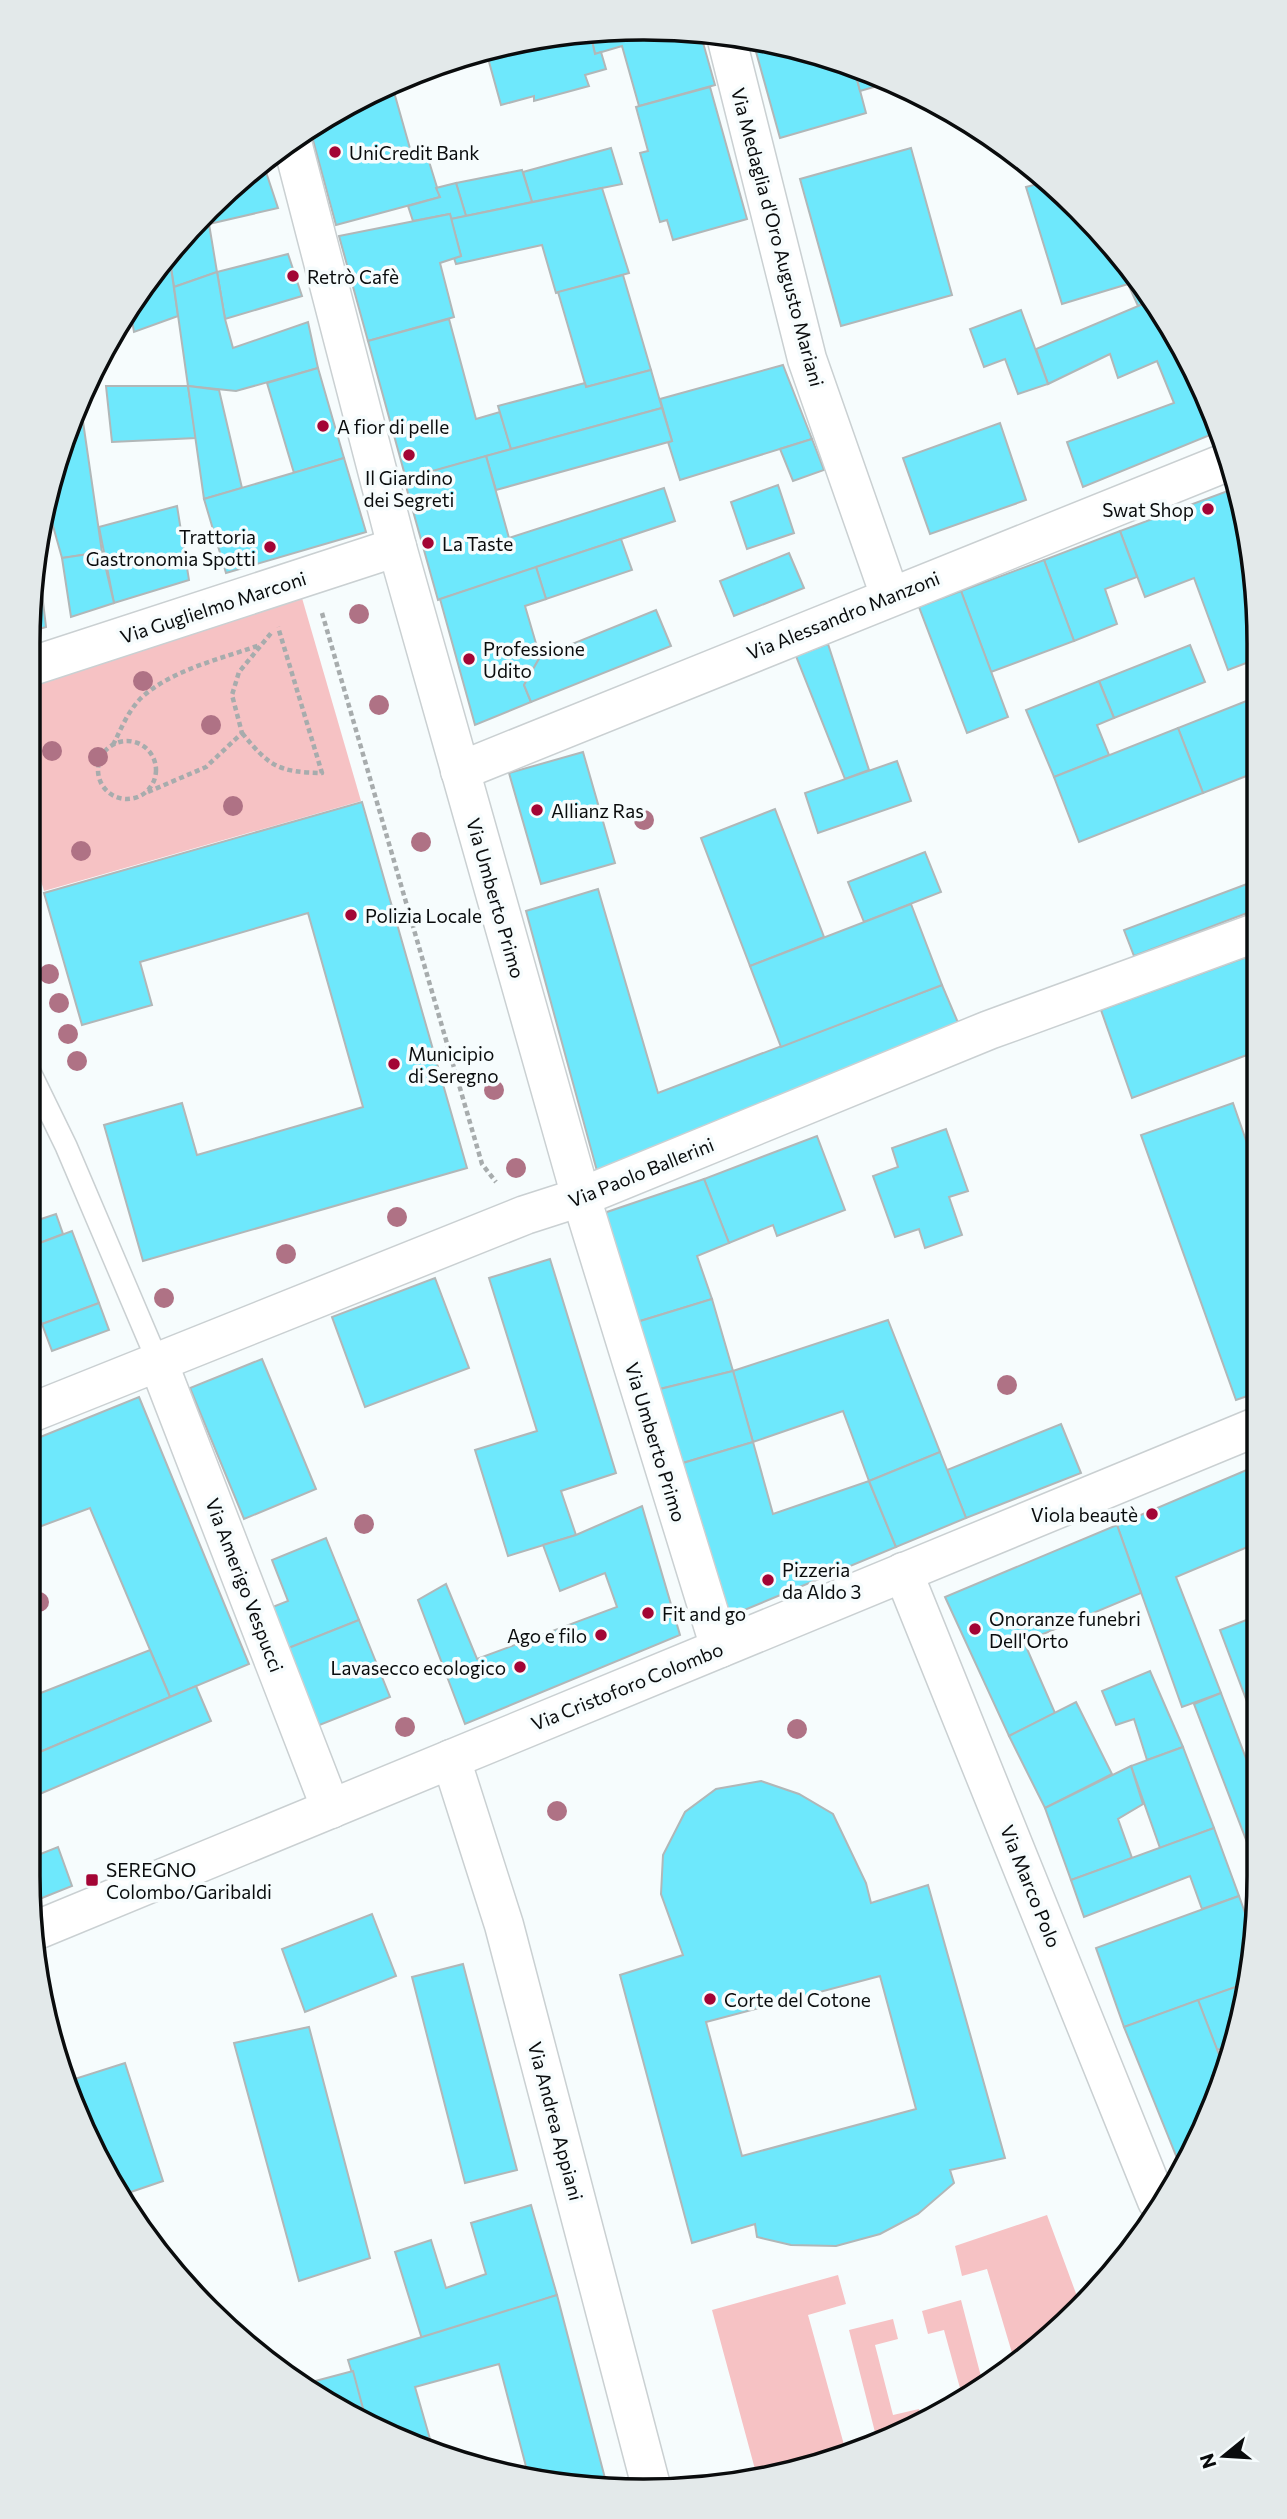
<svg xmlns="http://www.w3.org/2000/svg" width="1287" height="2519" font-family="Commissioner,sans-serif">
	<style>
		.green { fill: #f6c2c4 }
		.building { fill: #6ee8fc; stroke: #b1b7b8; stroke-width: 2; fill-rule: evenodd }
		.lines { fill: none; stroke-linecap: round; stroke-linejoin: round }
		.lane-casing { stroke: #cad0d2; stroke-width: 24 }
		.street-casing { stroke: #cad0d2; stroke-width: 41 }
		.path { stroke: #a7acad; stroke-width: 4.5; stroke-dasharray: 5 3.5; stroke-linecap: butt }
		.lane { stroke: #fff; stroke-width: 21 }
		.street { stroke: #fff; stroke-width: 38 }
		.tree { fill: #af7285 }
		.poi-dot { fill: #a30535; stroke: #f6fcfd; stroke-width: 2.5 }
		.labels { text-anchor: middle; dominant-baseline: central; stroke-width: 7; stroke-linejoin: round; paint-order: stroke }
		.poi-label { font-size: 19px; fill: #0a0c0d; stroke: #f6fcfd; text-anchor: start }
		.street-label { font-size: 19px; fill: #0a0c0d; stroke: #f6fcfd }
		.rim { fill: none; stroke: #0a0c0d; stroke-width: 3.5 }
	</style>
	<rect width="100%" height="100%" fill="#f6fcfd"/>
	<g class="green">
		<path d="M 302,598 L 361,801 L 44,891 L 29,841 L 29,681 Z"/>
		<path d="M 1047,2215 L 1081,2307 L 1015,2363 L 987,2269 L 962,2276 L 955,2246 Z"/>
		<path d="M 838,2275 L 846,2304 L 808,2315 L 846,2452 L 756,2473 L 712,2310 Z"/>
		<path d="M 961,2300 L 984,2388 L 963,2399 L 944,2330 L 928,2334 L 922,2311 Z"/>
		<path d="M 893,2319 L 898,2339 L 875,2345 L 893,2415 L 919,2409 L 922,2421 L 878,2444 L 849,2330 Z"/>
	</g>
	<g class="building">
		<path d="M 684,29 L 700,32 L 715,85 L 639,106 L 622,46 L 595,54 L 590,32 Z"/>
		<path d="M 590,32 L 595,54 L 601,52 L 606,69 L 585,75 L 589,86 L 534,101 L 534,96 L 501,105 L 486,51 L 564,33 Z"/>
		<path d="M 753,41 L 803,49 L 854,68 L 866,113 L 780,138 Z"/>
		<path d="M 854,68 L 891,82 L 860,91 Z"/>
		<path d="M 392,85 L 413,159 L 427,155 L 440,197 L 336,225 L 310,129 L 336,110 Z"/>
		<path d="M 710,87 L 747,219 L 673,240 L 667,220 L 660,222 L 640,153 L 648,151 L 636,107 Z"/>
		<path d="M 611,148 L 622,184 L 532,202 L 523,172 Z"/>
		<path d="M 911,148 L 952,295 L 841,326 L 800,179 Z"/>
		<path d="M 263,163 L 278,208 L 209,224 L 217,272 L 174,287 L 169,254 L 238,180 Z"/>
		<path d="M 522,170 L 532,202 L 466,216 L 456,183 Z"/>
		<path d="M 1049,181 L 1120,256 L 1128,284 L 1062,304 L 1026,187 Z"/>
		<path d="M 456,183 L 466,216 L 451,219 L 450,214 L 413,221 L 408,206 L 440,197 L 436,188 Z"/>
		<path d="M 602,188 L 629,273 L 556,293 L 542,245 L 456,264 L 454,258 L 461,256 L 451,219 Z"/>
		<path d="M 450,214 L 461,256 L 440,263 L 454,317 L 368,341 L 339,236 Z"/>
		<path d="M 169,254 L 178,316 L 134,332 L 130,309 L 155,268 Z"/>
		<path d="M 288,254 L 302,296 L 225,319 L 217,272 Z"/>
		<path d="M 1120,256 L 1132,269 L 1150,301 L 1138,306 L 1128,284 Z"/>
		<path d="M 217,272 L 225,319 L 233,348 L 308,322 L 318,368 L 236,391 L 188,386 L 174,287 Z"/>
		<path d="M 623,275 L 651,370 L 586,387 L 558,292 Z"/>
		<path d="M 1150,301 L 1199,385 L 1215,433 L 1083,487 L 1067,442 L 1174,403 L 1157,361 L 1118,378 L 1110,354 L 1048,384 L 1036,349 Z"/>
		<path d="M 1021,310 L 1048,384 L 1018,394 L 1005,359 L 984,367 L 970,329 Z"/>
		<path d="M 449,319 L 476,419 L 500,412 L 511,449 L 406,479 L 368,341 Z"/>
		<path d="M 783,365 L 812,439 L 680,480 L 668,442 L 672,441 L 660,399 Z"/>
		<path d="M 318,368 L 344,458 L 294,473 L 267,383 Z"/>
		<path d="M 651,370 L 662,408 L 511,449 L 498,406 L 585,383 L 586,387 Z"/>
		<path d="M 106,386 L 188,386 L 196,438 L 112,442 Z"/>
		<path d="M 188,386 L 219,390 L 242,488 L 204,499 Z"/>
		<path d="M 80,401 L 102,552 L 62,558 L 46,501 L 49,484 Z"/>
		<path d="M 662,408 L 672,441 L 496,490 L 486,456 Z"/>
		<path d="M 1000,423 L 1026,500 L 930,534 L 903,458 Z"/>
		<path d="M 812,439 L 824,470 L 793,481 L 780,449 Z"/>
		<path d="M 486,456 L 509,538 L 664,488 L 675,521 L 438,600 L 404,479 Z"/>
		<path d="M 344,458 L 366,532 L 226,573 L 204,499 Z"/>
		<path d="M 778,485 L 794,533 L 747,549 L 731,502 Z"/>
		<path d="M 1233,489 L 1254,563 L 1254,660 L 1228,670 L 1194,578 L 1145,597 L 1120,531 Z"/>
		<path d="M 177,506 L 189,580 L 114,603 L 99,527 Z"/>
		<path d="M 1120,531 L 1137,577 L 1105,589 L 1117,624 L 1074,641 L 1044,560 Z"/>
		<path d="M 621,539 L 632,570 L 546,599 L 536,567 Z"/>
		<path d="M 102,552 L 114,603 L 71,617 L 62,558 Z"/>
		<path d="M 789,553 L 804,588 L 734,616 L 720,581 Z"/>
		<path d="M 1044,560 L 1074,641 L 991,672 L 961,591 Z"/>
		<path d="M 536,567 L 546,599 L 525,606 L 540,657 L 524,685 L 531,702 L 475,725 L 440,599 Z"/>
		<path d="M 40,576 L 46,627 L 29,632 L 29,604 L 33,579 Z"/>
		<path d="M 961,591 L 1008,717 L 967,733 L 919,607 Z"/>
		<path d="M 656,610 L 671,646 L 531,702 L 524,685 L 540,657 Z"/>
		<path d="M 828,644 L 869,770 L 845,779 L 796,656 Z"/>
		<path d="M 1190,645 L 1205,682 L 1114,718 L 1099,681 Z"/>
		<path d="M 1099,681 L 1114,718 L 1097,725 L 1109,755 L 1054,777 L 1026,710 Z"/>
		<path d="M 1254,698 L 1254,773 L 1203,793 L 1178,728 Z"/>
		<path d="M 1178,728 L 1203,793 L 1079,842 L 1054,777 Z"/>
		<path d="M 583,752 L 615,863 L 541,884 L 509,773 Z"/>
		<path d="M 897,761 L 911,801 L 818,833 L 805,793 Z"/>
		<path d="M 362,802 L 467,1168 L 143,1261 L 104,1125 L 182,1103 L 197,1155 L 363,1107 L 308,913 L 140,962 L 152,1005 L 82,1025 L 44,893 Z"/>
		<path d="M 775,809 L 824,937 L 750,966 L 701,838 Z"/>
		<path d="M 925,852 L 941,892 L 864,922 L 848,882 Z"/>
		<path d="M 1255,881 L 1255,910 L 1134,956 L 1124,930 Z"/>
		<path d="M 598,889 L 658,1093 L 942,985 L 959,1025 L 597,1171 L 526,911 Z"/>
		<path d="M 911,904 L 942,985 L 781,1047 L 750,966 Z"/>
		<path d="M 1255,954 L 1255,1052 L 1132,1098 L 1101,1010 Z"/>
		<path d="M 1233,1103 L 1255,1166 L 1256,1393 L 1236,1400 L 1141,1135 Z"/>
		<path d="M 946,1129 L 968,1191 L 949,1197 L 962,1235 L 925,1248 L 919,1229 L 895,1237 L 873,1176 L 898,1167 L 892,1148 Z"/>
		<path d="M 817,1136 L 845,1210 L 777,1236 L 773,1225 L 729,1243 L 704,1179 Z"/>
		<path d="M 704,1179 L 729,1243 L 697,1256 L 712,1299 L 637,1322 L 604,1213 Z"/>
		<path d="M 29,1190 L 39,1219 L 29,1223 Z"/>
		<path d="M 56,1214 L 63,1234 L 29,1247 L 29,1223 Z"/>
		<path d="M 72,1231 L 99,1303 L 42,1324 L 29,1288 L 29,1247 Z"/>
		<path d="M 550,1259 L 616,1473 L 561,1491 L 576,1535 L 508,1556 L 475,1450 L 537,1431 L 489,1278 Z"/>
		<path d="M 435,1278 L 469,1368 L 365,1407 L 332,1317 Z"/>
		<path d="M 712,1299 L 733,1371 L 660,1389 L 637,1322 Z"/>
		<path d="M 99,1303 L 109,1330 L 52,1351 L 42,1324 Z"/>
		<path d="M 888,1320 L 940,1452 L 869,1481 L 843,1411 L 753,1442 L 733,1371 Z"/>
		<path d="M 262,1359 L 316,1489 L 244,1519 L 190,1388 Z"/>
		<path d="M 733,1371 L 753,1442 L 683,1463 L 660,1389 Z"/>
		<path d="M 139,1397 L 249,1664 L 170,1697 L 90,1508 L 28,1531 L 28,1442 Z"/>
		<path d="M 1061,1424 L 1081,1473 L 966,1518 L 947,1470 Z"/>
		<path d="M 753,1442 L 773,1514 L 869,1481 L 896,1547 L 730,1616 L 683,1463 Z"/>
		<path d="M 940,1452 L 966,1518 L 896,1547 L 869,1481 Z"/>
		<path d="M 1256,1466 L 1257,1543 L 1176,1577 L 1221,1693 L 1182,1707 L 1117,1525 Z"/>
		<path d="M 642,1506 L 680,1635 L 465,1724 L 418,1600 L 446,1584 L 477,1659 L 617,1607 L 605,1573 L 560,1591 L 543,1545 L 576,1535 Z"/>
		<path d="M 1117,1525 L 1141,1593 L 1024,1642 L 1055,1713 L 1009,1736 L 945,1597 Z"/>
		<path d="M 326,1538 L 359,1620 L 286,1649 L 270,1608 L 288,1601 L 272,1560 Z"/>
		<path d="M 1257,1616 L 1257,1704 L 1249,1707 L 1220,1630 Z"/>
		<path d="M 359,1620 L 390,1697 L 317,1726 L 286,1649 Z"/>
		<path d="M 150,1650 L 170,1697 L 28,1757 L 28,1698 Z"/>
		<path d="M 1150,1671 L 1183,1747 L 1147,1760 L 1134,1719 L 1116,1725 L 1102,1691 Z"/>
		<path d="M 196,1686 L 211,1721 L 28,1799 L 28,1757 Z"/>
		<path d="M 1221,1693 L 1257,1787 L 1258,1871 L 1194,1704 Z"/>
		<path d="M 1076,1702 L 1112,1774 L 1045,1808 L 1009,1736 Z"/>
		<path d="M 1183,1747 L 1214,1828 L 1160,1848 L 1131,1766 Z"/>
		<path d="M 1131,1766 L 1143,1804 L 1118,1819 L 1132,1858 L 1071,1880 L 1045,1808 Z"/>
		<path d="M 761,1781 L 799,1794 L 833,1814 L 866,1883 L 871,1903 L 928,1885 L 1005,2158 L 950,2170 L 954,2183 L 918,2214 L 880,2234 L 836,2246 L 791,2245 L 757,2237 L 755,2224 L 692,2243 L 620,1975 L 683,1955 L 661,1894 L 663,1855 L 685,1812 L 716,1789 ZM 880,1976 L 916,2109 L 742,2156 L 706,2022 Z"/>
		<path d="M 1214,1828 L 1239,1896 L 1202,1909 L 1190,1876 L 1084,1917 L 1071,1880 Z"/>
		<path d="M 58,1847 L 72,1886 L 32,1902 L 28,1859 Z"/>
		<path d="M 1239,1896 L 1254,1938 L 1247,1983 L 1124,2027 L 1096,1948 Z"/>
		<path d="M 372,1914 L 396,1976 L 305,2012 L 282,1949 Z"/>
		<path d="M 463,1964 L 517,2170 L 465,2183 L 412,1977 Z"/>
		<path d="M 1247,1983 L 1235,2043 L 1217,2050 L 1198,2000 Z"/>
		<path d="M 1198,2000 L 1225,2070 L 1195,2148 L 1181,2168 L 1124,2027 Z"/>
		<path d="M 309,2027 L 370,2258 L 299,2281 L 234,2043 Z"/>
		<path d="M 125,2063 L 163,2181 L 125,2194 L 65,2082 Z"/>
		<path d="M 531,2205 L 557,2295 L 422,2339 L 395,2252 L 431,2240 L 446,2288 L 486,2274 L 471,2223 Z"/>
		<path d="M 557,2295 L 606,2482 L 528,2474 L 499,2364 L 415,2387 L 432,2446 L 365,2416 L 348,2360 Z"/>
		<path d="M 353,2371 L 365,2416 L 300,2385 Z"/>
	</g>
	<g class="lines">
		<defs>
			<path id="lane" d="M 29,1070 L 66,1146 L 158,1362"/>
			<g id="street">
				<path d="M 726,36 L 807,359 L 890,596"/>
				<path d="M 292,142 L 397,547 L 581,1197 L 720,1648"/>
				<path d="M 29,667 L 397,547"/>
				<path d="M 460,771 L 1227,462"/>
				<path d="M 158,1362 L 331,1809"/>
				<path d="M 28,1414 L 525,1215 L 581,1197 L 989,1030 L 1255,933"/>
				<path d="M 903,1572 L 1157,2201"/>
				<path d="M 451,1759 L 504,1925 L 651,2486"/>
				<path d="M 37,1930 L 1256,1427"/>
			</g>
		</defs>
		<use href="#lane" class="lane-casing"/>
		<use href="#street" class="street-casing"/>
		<g class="path">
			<path d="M 322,613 L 482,1164 L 496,1182"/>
			<path d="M 242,733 C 270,767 278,772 322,773 L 278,627"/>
			<circle cx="127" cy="770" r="29"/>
			<path d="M 113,745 C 121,729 128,711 141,698 C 173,669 221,659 260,645"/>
			<path d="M 148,792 L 206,767 L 242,733 L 232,695 L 239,672 L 272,632"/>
		</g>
		<use href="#lane" class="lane"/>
		<use href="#street" class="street"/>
	</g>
	<g class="tree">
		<circle cx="359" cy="614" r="10"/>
		<circle cx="143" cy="681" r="10"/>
		<circle cx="379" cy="705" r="10"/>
		<circle cx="211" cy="725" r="10"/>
		<circle cx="52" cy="751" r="10"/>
		<circle cx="98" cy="757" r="10"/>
		<circle cx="233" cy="806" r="10"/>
		<circle cx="644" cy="820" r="10"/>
		<circle cx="421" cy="842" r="10"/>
		<circle cx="81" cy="851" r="10"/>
		<circle cx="49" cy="974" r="10"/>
		<circle cx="59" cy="1003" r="10"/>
		<circle cx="68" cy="1034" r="10"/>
		<circle cx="77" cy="1061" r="10"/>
		<circle cx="494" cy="1090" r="10"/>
		<circle cx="516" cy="1168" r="10"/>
		<circle cx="397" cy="1217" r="10"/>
		<circle cx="286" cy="1254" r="10"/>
		<circle cx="164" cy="1298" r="10"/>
		<circle cx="1007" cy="1385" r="10"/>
		<circle cx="364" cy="1524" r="10"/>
		<circle cx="39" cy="1602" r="10"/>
		<circle cx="405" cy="1727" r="10"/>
		<circle cx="797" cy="1729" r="10"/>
		<circle cx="557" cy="1811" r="10"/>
	</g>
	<g class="poi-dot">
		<circle cx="335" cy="152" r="7"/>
		<circle cx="293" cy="276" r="7"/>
		<circle cx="323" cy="426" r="7"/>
		<circle cx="409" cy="455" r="7"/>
		<circle cx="1208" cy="509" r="7"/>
		<circle cx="428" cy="543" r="7"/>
		<circle cx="270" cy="547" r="7"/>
		<circle cx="469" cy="659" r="7"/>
		<circle cx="537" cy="810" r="7"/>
		<circle cx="351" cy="915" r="7"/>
		<circle cx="394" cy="1064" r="7"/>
		<circle cx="1152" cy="1514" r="7"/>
		<circle cx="768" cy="1580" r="7"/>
		<circle cx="648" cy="1613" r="7"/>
		<circle cx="975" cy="1629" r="7"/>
		<circle cx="601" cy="1635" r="7"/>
		<circle cx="520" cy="1667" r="7"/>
		<rect x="85" y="1873" width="14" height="14" rx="3.5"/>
		<circle cx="710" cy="1999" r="7"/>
	</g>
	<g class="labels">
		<g class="poi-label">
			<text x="349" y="152">UniCredit Bank</text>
			<text x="307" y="276">Retrò Cafè</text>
			<text x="337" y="426">A fior di pelle</text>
			<text x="409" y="477" text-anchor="middle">Il Giardino<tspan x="409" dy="22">dei Segreti</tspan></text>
			<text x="1194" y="509" text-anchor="end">Swat Shop</text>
			<text x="256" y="536" text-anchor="end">Trattoria<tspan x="256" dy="22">Gastronomia Spotti</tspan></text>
			<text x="442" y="543">La Taste</text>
			<text x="483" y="648">Professione<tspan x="483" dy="22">Udito</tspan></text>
			<text x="551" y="810">Allianz Ras</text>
			<text x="365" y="915">Polizia Locale</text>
			<text x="408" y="1053">Municipio<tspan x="408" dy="22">di Seregno</tspan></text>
			<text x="1138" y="1514" text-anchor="end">Viola beautè</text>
			<text x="782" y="1569">Pizzeria<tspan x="782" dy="22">da Aldo 3</tspan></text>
			<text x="662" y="1613">Fit and go</text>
			<text x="989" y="1618">Onoranze funebri<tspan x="989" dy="22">Dell'Orto</tspan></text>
			<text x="587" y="1635" text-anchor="end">Ago e filo</text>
			<text x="506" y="1667" text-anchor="end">Lavasecco ecologico</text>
			<text x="106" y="1869">SEREGNO<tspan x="106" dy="22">Colombo/Garibaldi</tspan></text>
			<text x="724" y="1999">Corte del Cotone</text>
		</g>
		<g class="street-label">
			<text transform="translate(778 237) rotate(75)">Via Medaglia d'Oro Augusto Mariani</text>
			<text transform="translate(213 607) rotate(-18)">Via Guglielmo Marconi</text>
			<text transform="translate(843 615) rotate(-22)">Via Alessandro Manzoni</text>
			<text transform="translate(496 898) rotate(74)">Via Umberto Primo</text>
			<text transform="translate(641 1172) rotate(-22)">Via Paolo Ballerini</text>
			<text transform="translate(656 1442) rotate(73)">Via Umberto Primo</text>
			<text transform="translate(245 1585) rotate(69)">Via Amerigo Vespucci</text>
			<text transform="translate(627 1686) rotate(-22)">Via Cristoforo Colombo</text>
			<text transform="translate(1031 1886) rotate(68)">Via Marco Polo</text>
			<text transform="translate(556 2121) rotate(75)">Via Andrea Appiani</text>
		</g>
	</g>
	<path d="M0 0H1287V2519H0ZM643 40H644A603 603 0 0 1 1247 643V1876A603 603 0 0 1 644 2479H643A603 603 0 0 1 40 1876V643A603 603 0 0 1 643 40Z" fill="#e3e9ea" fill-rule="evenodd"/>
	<path class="rim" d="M643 40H644A603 603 0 0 1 1247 643V1876A603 603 0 0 1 644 2479H643A603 603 0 0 1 40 1876V643A603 603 0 0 1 643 40Z"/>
	<g transform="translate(1224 2456) rotate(252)" stroke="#f6fcfd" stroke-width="5" paint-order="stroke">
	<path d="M0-5L12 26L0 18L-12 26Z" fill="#0a0c0d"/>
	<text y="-10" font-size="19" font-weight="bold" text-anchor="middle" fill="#0a0c0d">N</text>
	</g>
</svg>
